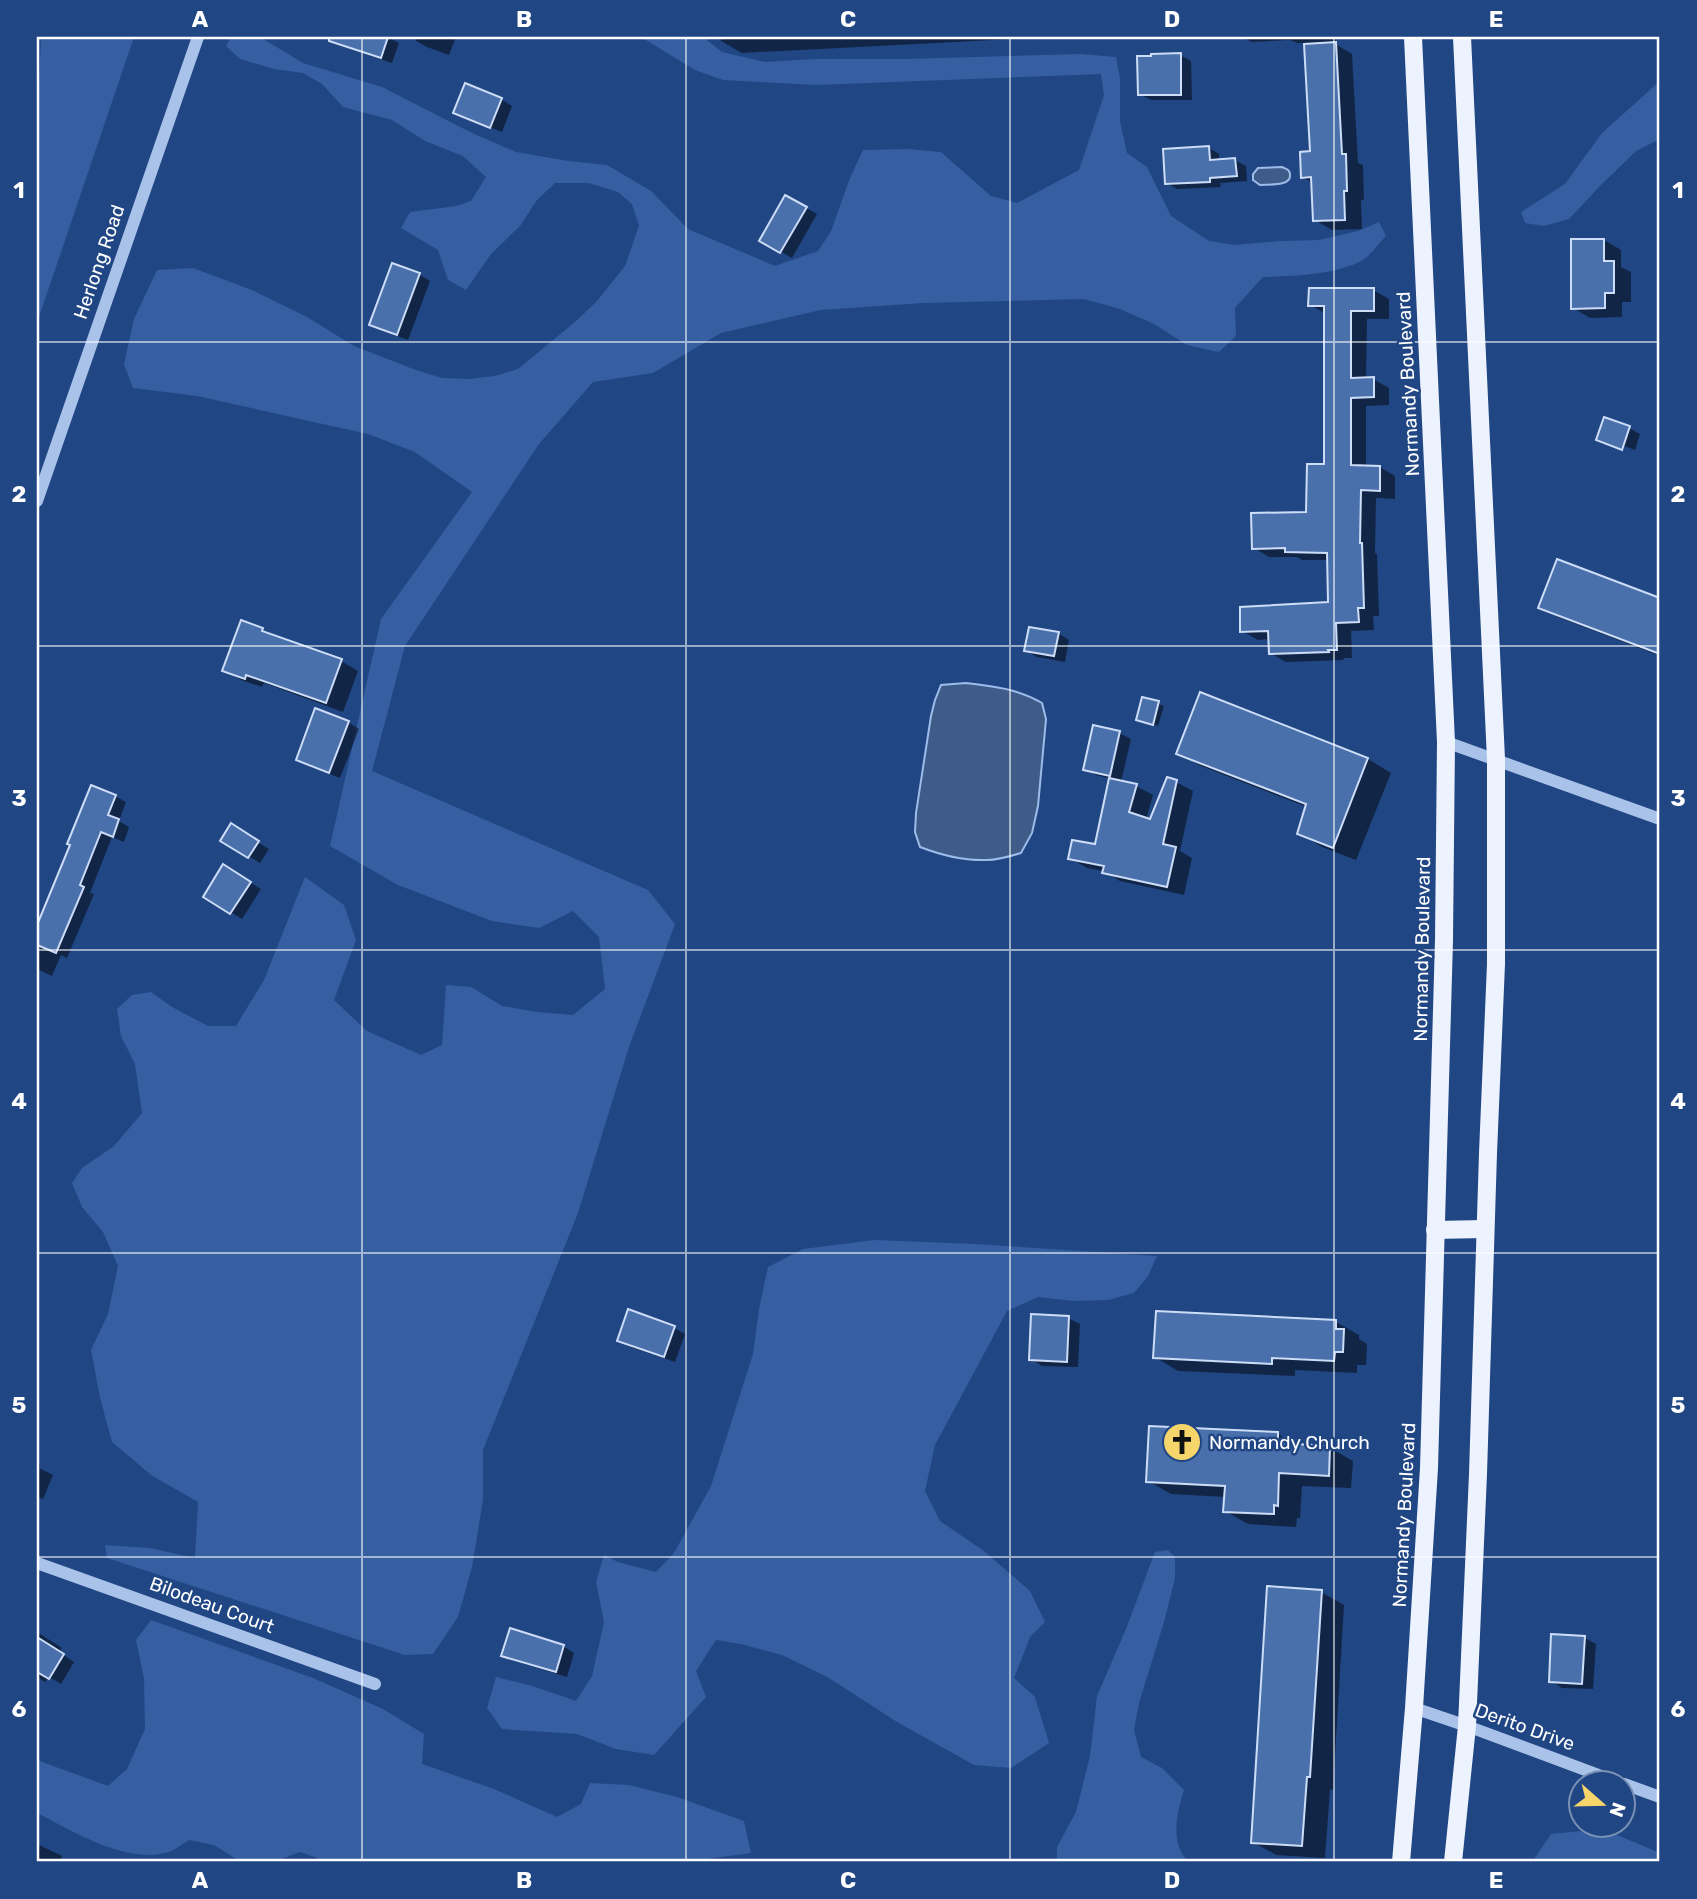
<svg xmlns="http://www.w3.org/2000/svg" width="1697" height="1899" font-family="Rubik,sans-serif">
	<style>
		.green { fill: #355fa1 }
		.water { fill: #3f5b88; stroke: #9dbcea; stroke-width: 2 }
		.shadow { fill: #0007 }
		.building { fill: #4a70ac; stroke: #cdddf7; stroke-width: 2 }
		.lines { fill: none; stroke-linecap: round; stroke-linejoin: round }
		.minor { stroke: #a9c2e9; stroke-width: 12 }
		.major { stroke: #ecf2fe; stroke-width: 18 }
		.grid { fill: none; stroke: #fff; stroke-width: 2; stroke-opacity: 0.55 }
		.labels { text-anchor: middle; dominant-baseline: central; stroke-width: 5; stroke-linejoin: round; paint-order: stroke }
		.street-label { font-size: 19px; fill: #fff; stroke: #214684 }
		.poi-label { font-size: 19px; fill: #fff; stroke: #214684; text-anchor: start }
		.neatline { fill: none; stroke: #fff; stroke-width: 2.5 }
		.grid-label { font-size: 23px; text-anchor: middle; font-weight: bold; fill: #fff }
	</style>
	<rect width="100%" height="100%" fill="#214684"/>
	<g class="green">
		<path d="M 41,37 L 134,37 L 37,323 L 37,134 Z"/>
		<path d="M 231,37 L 260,37 L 303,63 L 382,87 L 470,132 L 516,152 L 568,161 L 607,165 L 651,191 L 688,229 L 775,266 L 818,251 L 831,231 L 850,178 L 863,150 L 908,149 L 941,152 L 991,196 L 1017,203 L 1079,170 L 1104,95 L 1101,74 L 815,85 L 723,80 L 695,70 L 641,37 L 703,37 L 722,52 L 765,62 L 814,59 L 906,59 L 1080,54 L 1116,57 L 1120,79 L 1120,121 L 1127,153 L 1147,167 L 1171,216 L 1209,241 L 1234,245 L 1281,241 L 1319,240 L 1358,231 L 1379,222 L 1386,236 C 1379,243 1371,255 1363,260 C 1336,275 1293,276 1263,277 L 1235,308 L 1236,336 L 1219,352 L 1187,345 L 1154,324 L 1120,309 L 1084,299 L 923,303 L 821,310 L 721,333 L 653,373 L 593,382 L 539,444 L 405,646 L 372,771 L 648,890 L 675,924 L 629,1047 L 578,1213 L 483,1450 L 483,1500 L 472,1567 L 458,1617 L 433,1654 L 405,1655 L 107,1558 L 105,1545 L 150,1548 L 195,1558 L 198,1502 L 151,1475 L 112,1442 L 100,1398 L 91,1350 L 108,1314 L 118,1266 L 103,1232 L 82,1207 L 72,1183 L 82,1168 L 114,1146 L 142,1113 L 135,1064 L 121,1036 L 117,1009 L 132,995 L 151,992 L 172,1007 L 208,1026 L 236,1026 L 264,980 L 305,877 L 344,905 L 356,940 L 334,1000 L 367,1031 L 421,1055 L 442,1045 L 446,985 L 471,987 L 502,1006 L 537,1012 L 573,1015 L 605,989 L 599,937 L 573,911 L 539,928 L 492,921 L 398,885 L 330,846 L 381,619 L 472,492 L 415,452 L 368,434 L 197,396 L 133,388 L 124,364 L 134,319 L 157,270 L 193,268 L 252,290 L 307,317 L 354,346 L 416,370 L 442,378 L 468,379 L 495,376 L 518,369 L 575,322 L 597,301 L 625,266 L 639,226 L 632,204 L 618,192 L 589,183 L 555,183 L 537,200 L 520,226 L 491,254 L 466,290 L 448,280 L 438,250 L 401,228 L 410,212 L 456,206 L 471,201 L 486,177 L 463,156 L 425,141 L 392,120 L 343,107 L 322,84 L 303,73 L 274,69 L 240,59 L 226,46 Z"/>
		<path d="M 1660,81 L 1660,139 L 1636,151 L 1600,186 L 1569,219 L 1544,226 L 1525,223 L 1521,212 L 1565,184 L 1602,133 Z"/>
		<path d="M 875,1240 L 975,1244 L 1157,1256 L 1148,1276 L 1134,1293 L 1108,1300 L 1074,1301 L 1038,1297 L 1007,1311 L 935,1445 L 925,1491 L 940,1521 L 984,1551 L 1030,1591 L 1045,1622 L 1030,1637 L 1014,1678 L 1035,1697 L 1049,1743 L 1011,1768 L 974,1765 L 897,1722 L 829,1678 L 782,1655 L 741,1644 L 716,1640 L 696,1671 L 706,1697 L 654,1755 L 616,1749 L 577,1734 L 502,1729 L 487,1708 L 496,1677 L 529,1685 L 576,1701 L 592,1676 L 604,1622 L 596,1582 L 604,1555 L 618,1562 L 656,1572 L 674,1553 L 711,1486 L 753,1354 L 759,1309 L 768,1267 L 803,1249 Z"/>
		<path d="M 1168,1550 L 1175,1557 L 1175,1578 L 1164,1622 L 1139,1703 L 1134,1730 L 1141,1757 L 1162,1768 L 1184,1790 C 1177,1812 1169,1844 1189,1862 L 1057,1862 L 1057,1847 L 1076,1812 L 1090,1756 L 1097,1696 L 1126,1629 L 1155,1552 Z"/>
		<path d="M 151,1620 L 313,1678 L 383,1709 L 424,1734 L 422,1764 L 494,1789 L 557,1817 L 581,1804 L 590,1783 L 629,1785 L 677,1797 L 744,1821 L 751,1853 L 685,1862 L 318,1862 L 317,1858 L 300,1852 L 273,1862 L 241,1862 L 214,1845 L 189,1840 C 182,1844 173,1852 165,1853 C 123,1863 73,1831 37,1813 L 37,1760 L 108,1786 L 127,1769 L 145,1729 L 144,1679 L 136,1640 Z"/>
		<path d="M 1603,1829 L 1660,1853 L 1660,1862 L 1532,1862 L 1551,1834 Z"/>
	</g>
	<g class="water">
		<path d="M 1282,167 C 1286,169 1290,169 1290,175 C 1291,187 1267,184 1260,185 L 1253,180 L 1253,174 L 1258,168 Z"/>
		<path d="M 966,683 C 993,686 1018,689 1042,703 L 1046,719 L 1038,806 L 1032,833 L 1021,853 C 1011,856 999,860 987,860 C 965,861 941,855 920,847 L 915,832 L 916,813 L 931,716 L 935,700 L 941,685 Z"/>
	</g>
	<g class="shadow">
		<path d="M 351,37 L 388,37 L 399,43 L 392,63 L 360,52 L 349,46 Z"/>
		<path d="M 417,37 L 456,37 L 449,55 L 427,47 L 416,41 Z"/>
		<path d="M 721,37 L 1052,37 L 742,53 L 721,41 Z"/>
		<path d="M 1242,37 L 1336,37 L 1336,41 L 1330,41 L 1352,54 L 1358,163 L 1363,165 L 1364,200 L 1361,200 L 1362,229 L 1332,230 L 1315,220 L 1313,183 L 1302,177 L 1312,153 L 1306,43 L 1297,43 L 1290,40 L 1252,42 Z"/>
		<path d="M 1180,55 L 1191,61 L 1192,100 L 1151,100 L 1139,94 Z"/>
		<path d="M 501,99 L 512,106 L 502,132 L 466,118 Z"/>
		<path d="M 1209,148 L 1219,154 L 1219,161 L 1235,160 L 1246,166 L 1247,181 L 1220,183 L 1221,187 L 1177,189 L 1166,183 Z"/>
		<path d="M 786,197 L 817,214 L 792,258 L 761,240 Z"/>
		<path d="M 1604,240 L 1621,250 L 1621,267 L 1631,272 L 1631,302 L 1622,302 L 1622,317 L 1590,318 L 1573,308 Z"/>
		<path d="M 419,274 L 430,281 L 408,340 L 382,330 L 371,324 Z"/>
		<path d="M 1373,290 L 1389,299 L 1389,319 L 1367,319 L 1366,379 L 1373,379 L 1389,388 L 1389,405 L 1366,406 L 1366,467 L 1380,467 L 1395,476 L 1395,499 L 1376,498 L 1375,553 L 1377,554 L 1379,616 L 1373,616 L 1374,630 L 1351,631 L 1352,658 L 1343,658 L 1344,660 L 1286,662 L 1270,653 L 1270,639 L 1258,640 L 1242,631 L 1330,603 L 1329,560 L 1302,560 L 1297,557 L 1269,557 L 1254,548 L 1307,513 L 1325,466 L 1326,314 L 1310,305 Z"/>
		<path d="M 1605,419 L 1629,428 L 1640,434 L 1635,450 L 1611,441 Z"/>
		<path d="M 1558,562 L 1660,600 L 1660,656 L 1558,617 L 1541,607 Z"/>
		<path d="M 262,630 L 275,637 L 341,661 L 358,671 L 343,712 L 264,683 L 262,687 L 241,680 L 224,670 Z"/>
		<path d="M 1058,633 L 1069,640 L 1065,662 L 1037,657 L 1026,650 Z"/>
		<path d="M 1201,694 L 1368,759 L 1391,773 L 1356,860 L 1322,847 L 1299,833 L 1307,807 L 1201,766 L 1178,753 Z"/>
		<path d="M 1144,699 L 1164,706 L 1158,726 L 1138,719 Z"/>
		<path d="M 348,722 L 359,729 L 340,778 L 309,766 L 298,759 Z"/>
		<path d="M 1119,733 L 1131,739 L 1121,782 L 1136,786 L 1153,795 L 1146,820 L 1151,821 L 1176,782 L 1193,791 L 1180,851 L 1192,858 L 1184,895 L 1120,881 L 1104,871 L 1087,868 L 1070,858 L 1096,847 L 1111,779 L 1096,775 L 1085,769 Z"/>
		<path d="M 115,796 L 126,802 L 119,821 L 129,827 L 124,842 L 112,837 L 90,893 L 94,894 L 67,958 L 61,955 L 52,976 L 37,969 L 37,931 L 72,845 Z"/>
		<path d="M 231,826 L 269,849 L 260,863 L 222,840 Z"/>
		<path d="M 235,873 L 261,889 L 242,919 L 205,896 Z"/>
		<path d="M 1068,1318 L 1080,1324 L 1078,1367 L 1042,1366 L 1031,1359 Z"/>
		<path d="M 1336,1322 L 1359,1335 L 1359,1339 L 1367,1344 L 1366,1365 L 1357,1365 L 1357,1373 L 1295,1370 L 1295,1376 L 1178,1371 L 1155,1357 Z"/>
		<path d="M 674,1328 L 685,1334 L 675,1362 L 630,1347 L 619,1340 Z"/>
		<path d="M 1278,1434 L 1299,1446 L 1330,1448 L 1353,1461 L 1351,1488 L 1302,1486 L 1300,1518 L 1297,1518 L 1296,1527 L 1248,1524 L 1225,1511 L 1226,1497 L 1171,1494 L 1148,1481 Z"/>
		<path d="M 37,1461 L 40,1464 L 39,1468 L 53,1475 L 43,1499 L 37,1497 Z"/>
		<path d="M 1321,1592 L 1344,1605 L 1333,1790 L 1330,1789 L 1325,1858 L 1276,1855 L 1253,1842 Z"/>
		<path d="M 37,1632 L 62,1648 L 59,1652 L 74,1662 L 61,1684 L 49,1677 L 45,1682 L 37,1677 Z"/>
		<path d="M 1585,1638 L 1596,1644 L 1593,1689 L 1562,1688 L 1551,1681 Z"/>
		<path d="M 563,1646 L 574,1653 L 567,1677 L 515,1661 L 503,1655 Z"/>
		<path d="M 37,1844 L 62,1856 L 60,1862 L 37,1862 Z"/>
	</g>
	<g class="building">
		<path d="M 329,37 L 388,37 L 381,58 L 329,41 Z"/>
		<path d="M 1336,42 L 1342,154 L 1346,154 L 1347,191 L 1344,191 L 1345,220 L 1313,221 L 1311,177 L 1301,178 L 1300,152 L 1310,151 L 1304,44 Z"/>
		<path d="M 1181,53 L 1181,95 L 1138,95 L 1137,56 L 1151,56 L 1151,54 Z"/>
		<path d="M 465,83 L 502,98 L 490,128 L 453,113 Z"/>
		<path d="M 1209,146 L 1210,160 L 1235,158 L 1237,176 L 1210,178 L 1210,182 L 1165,184 L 1163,149 Z"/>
		<path d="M 785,195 L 807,207 L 780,253 L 759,241 Z"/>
		<path d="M 1571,239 L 1604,239 L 1604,261 L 1614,261 L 1614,293 L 1605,293 L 1605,308 L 1571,309 Z"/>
		<path d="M 392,263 L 420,273 L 397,335 L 369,325 Z"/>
		<path d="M 1309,288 L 1374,288 L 1374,311 L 1351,311 L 1351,378 L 1374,377 L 1374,397 L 1351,398 L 1351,465 L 1380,466 L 1380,491 L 1361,490 L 1360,543 L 1362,543 L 1364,608 L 1358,608 L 1359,622 L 1336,623 L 1337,650 L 1328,650 L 1329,652 L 1269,654 L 1268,631 L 1240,632 L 1240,607 L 1328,602 L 1327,553 L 1285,552 L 1285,548 L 1252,549 L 1251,513 L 1306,512 L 1307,464 L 1324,464 L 1324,306 L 1308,306 Z"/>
		<path d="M 1604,417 L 1630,426 L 1622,450 L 1596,440 Z"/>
		<path d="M 1557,559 L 1660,598 L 1660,654 L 1538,608 Z"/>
		<path d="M 241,620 L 263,628 L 262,631 L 342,659 L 326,703 L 246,675 L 245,679 L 222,671 Z"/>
		<path d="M 1029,627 L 1059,632 L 1054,656 L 1024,651 Z"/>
		<path d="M 1200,692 L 1368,758 L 1333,848 L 1297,834 L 1306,804 L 1176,754 Z"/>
		<path d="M 1142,697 L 1159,701 L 1153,725 L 1136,720 Z"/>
		<path d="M 315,708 L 349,721 L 329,773 L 296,760 Z"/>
		<path d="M 1093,725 L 1120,731 L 1110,776 L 1083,770 Z"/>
		<path d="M 1167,777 L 1177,780 L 1163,844 L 1176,847 L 1167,887 L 1102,873 L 1104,866 L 1068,859 L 1072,840 L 1095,844 L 1109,778 L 1137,784 L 1129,812 L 1150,819 Z"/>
		<path d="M 91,785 L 116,795 L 108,815 L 119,819 L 113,837 L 101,832 L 80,885 L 84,887 L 56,953 L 37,945 L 37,925 L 70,845 L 67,844 Z"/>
		<path d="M 231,823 L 259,841 L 248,858 L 220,841 Z"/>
		<path d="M 223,864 L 251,882 L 230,914 L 203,897 Z"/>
		<path d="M 628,1309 L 675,1326 L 664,1357 L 617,1341 Z"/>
		<path d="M 1156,1311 L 1336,1320 L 1336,1329 L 1344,1329 L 1343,1352 L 1335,1352 L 1334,1361 L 1272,1358 L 1272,1364 L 1153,1358 Z"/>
		<path d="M 1031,1314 L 1069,1316 L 1067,1362 L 1029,1360 Z"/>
		<path d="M 1149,1426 L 1278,1432 L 1278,1443 L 1330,1446 L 1329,1476 L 1279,1473 L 1278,1506 L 1274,1505 L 1274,1514 L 1223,1512 L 1225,1486 L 1146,1482 Z"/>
		<path d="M 1267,1586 L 1322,1590 L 1310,1777 L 1307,1777 L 1302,1846 L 1251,1843 Z"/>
		<path d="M 510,1628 L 564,1645 L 556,1672 L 501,1656 Z"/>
		<path d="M 1551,1634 L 1585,1636 L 1582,1684 L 1549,1682 Z"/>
		<path d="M 37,1637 L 64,1654 L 49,1679 L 37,1672 Z"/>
	</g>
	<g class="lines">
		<g class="minor">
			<path d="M 37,501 L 198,37"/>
			<path d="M 1446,742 L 1660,819"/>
			<path d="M 37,1563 L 375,1684"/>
			<path d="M 1414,1708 L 1467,1726 L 1623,1784"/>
			<path d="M 1624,1784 L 1660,1797"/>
		</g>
		<g class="major">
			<path d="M 1435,1230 L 1485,1229"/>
			<path d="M 1401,1862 L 1414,1708 L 1429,1468 L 1444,940 L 1446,742 L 1413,37"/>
			<path d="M 1453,1862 L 1467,1726 L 1478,1474 L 1488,1153 L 1496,964 L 1496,759 L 1462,37"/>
		</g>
	</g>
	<path class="grid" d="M 362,37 L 362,1862M 686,37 L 686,1862M 1010,37 L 1010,1862M 1334,37 L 1334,1862M 37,342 L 1660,342M 37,646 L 1660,646M 37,950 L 1660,950M 37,1253 L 1660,1253M 37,1557 L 1660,1557"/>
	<defs>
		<symbol id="church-disc" viewBox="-11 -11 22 22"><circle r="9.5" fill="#f6d66a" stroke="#214684"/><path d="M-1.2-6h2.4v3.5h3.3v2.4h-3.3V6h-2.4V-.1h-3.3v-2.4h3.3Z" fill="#111"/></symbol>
	</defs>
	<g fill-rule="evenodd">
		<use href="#church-disc" x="1160" y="1420" width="44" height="44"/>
	</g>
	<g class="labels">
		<g class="street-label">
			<text transform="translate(99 262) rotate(-71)">Herlong Road</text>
			<text transform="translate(1408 384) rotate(-93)">Normandy Boulevard</text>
			<text transform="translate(1422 949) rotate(-89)">Normandy Boulevard</text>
			<text transform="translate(1404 1515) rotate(-87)">Normandy Boulevard</text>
			<text transform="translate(212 1605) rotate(20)">Bilodeau Court</text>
			<text transform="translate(1525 1727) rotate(20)">Derito Drive</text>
		</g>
		<g class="poi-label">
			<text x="1209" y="1442">Normandy Church</text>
		</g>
	</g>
	<rect width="1697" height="1899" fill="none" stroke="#214684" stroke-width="77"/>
	<g transform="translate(1602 1804) rotate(110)"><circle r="33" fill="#214684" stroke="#7a90b5" stroke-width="2"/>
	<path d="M0-5L12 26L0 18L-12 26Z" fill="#f6d66a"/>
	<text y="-10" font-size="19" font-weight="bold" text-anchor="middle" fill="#ffffff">N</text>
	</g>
	<rect x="38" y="38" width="1620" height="1822" class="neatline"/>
	<g class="grid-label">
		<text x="200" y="27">A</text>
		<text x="524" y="27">B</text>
		<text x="848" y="27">C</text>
		<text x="1172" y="27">D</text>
		<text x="1496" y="27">E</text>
		<text x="19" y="198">1</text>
		<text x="1678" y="198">1</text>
		<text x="19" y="502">2</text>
		<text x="1678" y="502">2</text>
		<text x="19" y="806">3</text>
		<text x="1678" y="806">3</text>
		<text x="19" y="1109">4</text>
		<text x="1678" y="1109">4</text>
		<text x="19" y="1413">5</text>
		<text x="1678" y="1413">5</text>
		<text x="19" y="1717">6</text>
		<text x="1678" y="1717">6</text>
		<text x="200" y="1888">A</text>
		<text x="524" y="1888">B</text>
		<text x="848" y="1888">C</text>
		<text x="1172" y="1888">D</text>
		<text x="1496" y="1888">E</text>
	</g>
</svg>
